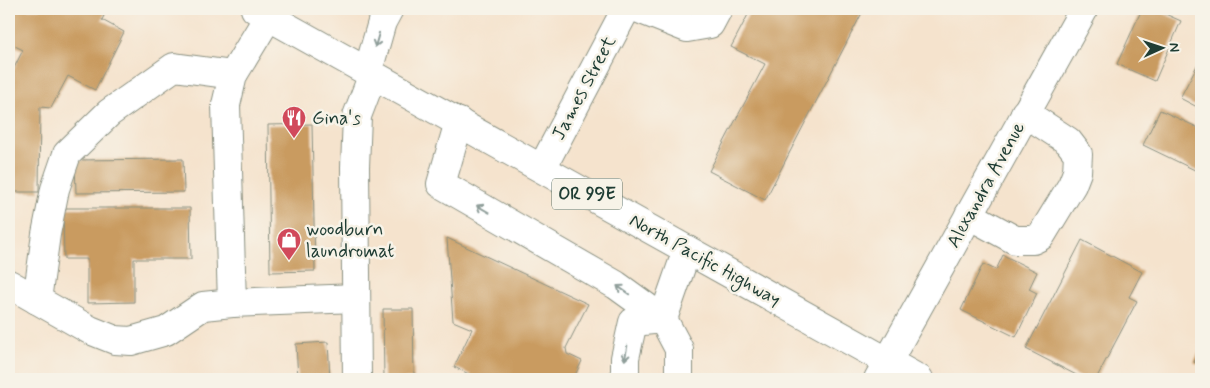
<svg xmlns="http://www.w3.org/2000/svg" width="1210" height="388" font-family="Mynerve,sans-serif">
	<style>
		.building { fill: #c99b61 }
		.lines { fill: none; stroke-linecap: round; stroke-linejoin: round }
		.minor-casing { stroke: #8a9080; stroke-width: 30 }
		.major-casing { stroke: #8a9080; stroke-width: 30 }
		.minor { stroke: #fff; stroke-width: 28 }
		.major { stroke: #fff; stroke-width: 28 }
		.oneway { stroke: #8f9e9a }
		.labels { text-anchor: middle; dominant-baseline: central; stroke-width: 5; stroke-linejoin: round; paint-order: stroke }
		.shield { fill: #f7f3e8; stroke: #60746a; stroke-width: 1 }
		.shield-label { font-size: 18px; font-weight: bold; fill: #1f3d34 }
		.street-label { font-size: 19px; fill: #1f3d34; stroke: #f7f3e8 }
		.poi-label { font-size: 19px; fill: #1f3d34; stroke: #f7f3e8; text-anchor: start }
	</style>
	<rect width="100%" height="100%" fill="#f7f3e8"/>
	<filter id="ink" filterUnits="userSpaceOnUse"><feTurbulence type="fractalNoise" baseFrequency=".02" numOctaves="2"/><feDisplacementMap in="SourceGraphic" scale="10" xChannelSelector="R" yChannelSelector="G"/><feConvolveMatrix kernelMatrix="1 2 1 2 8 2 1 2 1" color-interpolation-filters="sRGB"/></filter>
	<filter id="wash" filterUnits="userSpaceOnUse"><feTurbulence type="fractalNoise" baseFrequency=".0096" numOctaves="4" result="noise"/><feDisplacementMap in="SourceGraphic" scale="20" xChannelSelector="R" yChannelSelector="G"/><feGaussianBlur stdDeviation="1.12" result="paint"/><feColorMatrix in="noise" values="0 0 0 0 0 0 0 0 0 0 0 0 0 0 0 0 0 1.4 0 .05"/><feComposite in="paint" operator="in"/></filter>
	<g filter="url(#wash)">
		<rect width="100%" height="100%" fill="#f5e3cd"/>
		<g id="blocks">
			<g class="building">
				<path d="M 9,9 L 107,9 L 102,20 L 124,32 L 95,90 L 68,76 L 51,108 L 40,107 L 39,192 L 9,192 L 9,78 L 23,50 L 9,43 Z"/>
				<path d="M 751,9 L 864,9 L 765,200 L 709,171 L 765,64 L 731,47 Z"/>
				<path d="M 1142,9 L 1154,9 L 1181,21 L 1155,81 L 1117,64 Z"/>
				<path d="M 1201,58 L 1201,109 L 1180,98 Z"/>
				<path d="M 1160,110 L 1201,129 L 1201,173 L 1143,145 Z"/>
				<path d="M 312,124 L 315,271 L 270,272 L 268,125 Z"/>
				<path d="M 183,159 L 184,192 L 76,193 L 75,160 Z"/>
				<path d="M 63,208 L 190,208 L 191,259 L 134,259 L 134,302 L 87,303 L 87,259 L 64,259 Z"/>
				<path d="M 447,238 L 588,304 L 566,348 L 567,354 L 582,361 L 573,379 L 469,379 L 471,375 L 454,367 L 472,329 L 453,321 Z"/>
				<path d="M 1082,240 L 1142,272 L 1129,297 L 1137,301 L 1096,379 L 1084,379 L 1026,349 Z"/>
				<path d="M 1003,255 L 1037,272 L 1029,289 L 1037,293 L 1016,337 L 961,310 L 983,264 L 996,270 Z"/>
				<path d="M 383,309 L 413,309 L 414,379 L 384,379 Z"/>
				<path d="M 328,342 L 330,379 L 298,379 L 296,344 Z"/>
				<path d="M 1201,348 L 1201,366 L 1194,362 Z"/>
			</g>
		</g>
	</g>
	<g filter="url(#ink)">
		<use href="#blocks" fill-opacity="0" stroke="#8a9080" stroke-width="1"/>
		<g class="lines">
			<defs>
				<g id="minor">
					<path d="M 273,9 L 233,75 L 226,105 L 232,303 L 356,298"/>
					<path d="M 639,9 L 687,28 L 710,24 L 718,9"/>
					<path d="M 368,71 L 382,22 L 389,9"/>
					<path d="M 459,122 L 441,184 L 616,285 L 663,319 L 679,349 L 679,379"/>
					<path d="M 542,168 L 626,9"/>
					<path d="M 969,215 L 1015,240 L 1033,240 L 1041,236 L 1072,185 L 1077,172 L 1078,154 L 1068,141 L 1025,113"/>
					<path d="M 9,284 L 90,330 L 115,340 L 131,341 L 166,331 L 203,306 L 232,303"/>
					<path d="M 37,300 L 46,234 L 55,189 L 67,154 L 109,113 L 174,67 L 233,75"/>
					<path d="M 663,319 L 687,250"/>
					<path d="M 357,379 L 355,167 L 357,116 L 373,74"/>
					<path d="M 625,379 L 625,358 L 633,322 L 663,319"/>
					<path d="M 878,379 L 1084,9"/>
				</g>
				<path id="major" d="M 255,9 L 919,379"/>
			</defs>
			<use href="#minor" class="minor-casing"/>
			<use href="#major" class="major-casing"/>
			<use href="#minor" class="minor"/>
			<use href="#major" class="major"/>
		</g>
		<defs><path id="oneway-shaft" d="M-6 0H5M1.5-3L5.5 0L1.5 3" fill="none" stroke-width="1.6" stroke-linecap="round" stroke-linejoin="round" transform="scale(1.25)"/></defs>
		<g class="oneway">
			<use href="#oneway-shaft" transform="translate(377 40) rotate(106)"/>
			<use href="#oneway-shaft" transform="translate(483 209) rotate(-150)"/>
			<use href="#oneway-shaft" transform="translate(623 290) rotate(-145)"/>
			<use href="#oneway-shaft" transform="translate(626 353) rotate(100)"/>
		</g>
	</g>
	<defs>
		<symbol id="restaurant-pin" viewBox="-11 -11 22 30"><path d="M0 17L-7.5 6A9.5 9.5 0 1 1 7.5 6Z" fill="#d1495b" stroke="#f7f3e8"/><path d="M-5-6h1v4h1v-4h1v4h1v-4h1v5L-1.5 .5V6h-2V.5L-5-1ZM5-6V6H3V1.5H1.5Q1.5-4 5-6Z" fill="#fff"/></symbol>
		<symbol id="shop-pin" viewBox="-11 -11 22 30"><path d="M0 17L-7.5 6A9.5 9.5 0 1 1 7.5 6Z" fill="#d1495b" stroke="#f7f3e8"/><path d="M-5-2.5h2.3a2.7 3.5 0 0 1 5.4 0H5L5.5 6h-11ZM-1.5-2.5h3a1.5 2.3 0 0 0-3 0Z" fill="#fff"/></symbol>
	</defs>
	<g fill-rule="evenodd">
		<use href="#restaurant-pin" x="280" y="104" width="28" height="38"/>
		<use href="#shop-pin" x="275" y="226" width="28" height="38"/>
	</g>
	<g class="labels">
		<rect class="shield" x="552" y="178.5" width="70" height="31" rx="4"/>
		<g class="shield-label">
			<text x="587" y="194">OR 99E</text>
		</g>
		<g class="street-label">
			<text transform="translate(584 88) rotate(-62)">James Street</text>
			<text transform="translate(986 185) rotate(-61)">Alexandra Avenue</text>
			<text transform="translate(705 260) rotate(29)">North Pacific Highway</text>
		</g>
		<g class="poi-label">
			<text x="312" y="118">Gina's</text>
			<text x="306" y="229">woodburn<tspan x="306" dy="22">laundromat</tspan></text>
		</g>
	</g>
	<rect width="1210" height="388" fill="none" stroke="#f7f3e8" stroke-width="30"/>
	<g transform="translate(1162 48) rotate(87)" stroke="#f7f3e8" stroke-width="4" paint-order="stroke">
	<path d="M0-4L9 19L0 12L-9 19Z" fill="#1f3d34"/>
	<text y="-8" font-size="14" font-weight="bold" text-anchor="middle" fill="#1f3d34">N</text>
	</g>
</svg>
